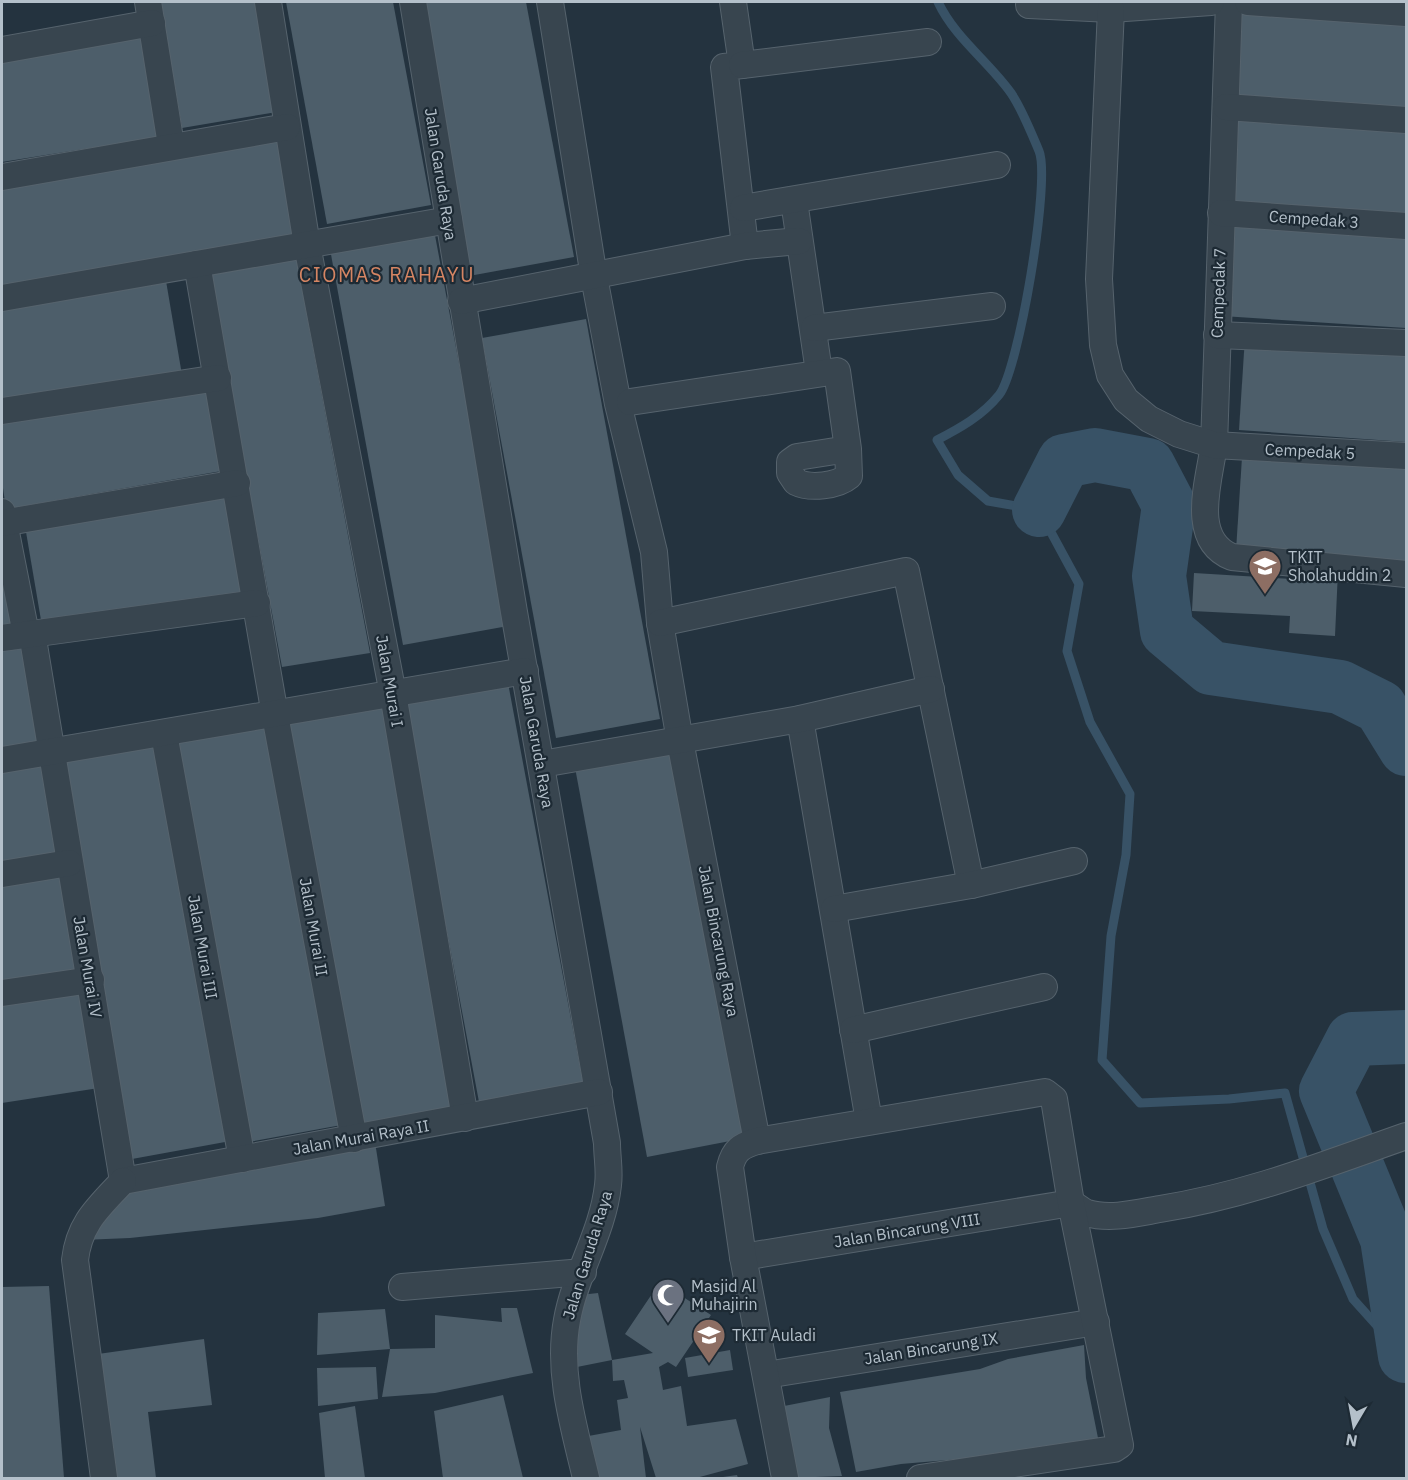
<svg xmlns="http://www.w3.org/2000/svg" width="1408" height="1480" font-family="'IBM Plex Sans',sans-serif">
	<style>
		.lines { fill: none; stroke-linecap: round; stroke-linejoin: round }
		.stream { stroke: #385266; stroke-width: 9 }
		.river { stroke: #385266; stroke-width: 54 }
		.building { fill: #4d5e6a }
		.minor-casing { stroke: #56636d; stroke-width: 28 }
		.minor { stroke: #38454f; stroke-width: 26 }
		.labels { text-anchor: middle; dominant-baseline: central; stroke-width: 4.5; stroke-linejoin: round; paint-order: stroke }
		.street-label { font-size: 16px; fill: #b4c0ca; stroke: #1d2a34 }
		.poi-label { font-size: 16px; fill: #b4c0ca; stroke: #1d2a34; text-anchor: start }
		.quarter-label { font-size: 20px; letter-spacing: 1.5px; fill: #d68563; stroke: #1d2a34 }
	</style>
	<rect width="100%" height="100%" fill="#24333f"/>
	<g class="lines">
		<path class="stream" d="M 938,2 C 955,38 988,61 1011,93 C 1022,109 1031,132 1039,151 C 1051,179 1019,370 999,395 C 982,416 960,428 937,440 L 958,475 L 988,501 L 1039,510 L 1079,584 L 1067,651 L 1090,722 L 1130,794 L 1126,855 L 1111,936 L 1102,1060 L 1140,1103 L 1229,1099 L 1285,1093 L 1323,1229 L 1353,1299 L 1406,1358"/>
		<g class="river">
			<path d="M 1039,510 L 1064,461 L 1095,455 L 1148,465 L 1169,505 L 1159,576 L 1167,631 L 1211,668 L 1340,687 L 1380,707 L 1406,749"/>
			<path d="M 1405,1356 L 1387,1239 L 1326,1091 L 1353,1039 L 1406,1037"/>
		</g>
	</g>
	<g class="building">
		<path d="M 161,2 L 259,2 L 277,112 L 182,128 Z"/>
		<path d="M 286,2 L 393,2 L 431,205 L 327,224 Z"/>
		<path d="M 418,2 L 526,2 L 574,257 L 469,276 Z"/>
		<path d="M 1239,8 L 1406,19 L 1406,113 L 1233,102 Z"/>
		<path d="M 149,36 L 165,136 L 2,162 L 2,59 Z"/>
		<path d="M 1233,113 L 1406,124 L 1406,218 L 1227,207 Z"/>
		<path d="M 282,138 L 299,239 L 2,286 L 2,182 Z"/>
		<path d="M 1228,222 L 1406,234 L 1406,328 L 1222,316 Z"/>
		<path d="M 434,230 L 508,626 L 403,645 L 330,249 Z"/>
		<path d="M 295,252 L 370,653 L 282,667 L 208,267 Z"/>
		<path d="M 165,275 L 182,375 L 2,404 L 2,301 Z"/>
		<path d="M 586,319 L 660,719 L 556,738 L 482,338 Z"/>
		<path d="M 1245,337 L 1406,348 L 1406,442 L 1239,430 Z"/>
		<path d="M 212,387 L 227,470 L 6,509 L 2,481 L 2,424 Z"/>
		<path d="M 1242,457 L 1406,469 L 1406,563 L 1236,551 Z"/>
		<path d="M 239,491 L 255,592 L 42,626 L 25,526 Z"/>
		<path d="M 2,527 L 20,629 L 2,631 Z"/>
		<path d="M 1293,568 L 1338,571 L 1335,636 L 1289,633 L 1290,616 L 1192,611 L 1194,573 L 1292,579 Z"/>
		<path d="M 30,640 L 47,740 L 2,747 L 2,645 Z"/>
		<path d="M 508,683 L 583,1083 L 479,1102 L 404,702 Z"/>
		<path d="M 383,705 L 458,1106 L 354,1124 L 279,724 Z"/>
		<path d="M 273,724 L 347,1124 L 243,1143 L 169,743 Z"/>
		<path d="M 162,740 L 236,1140 L 132,1159 L 58,759 Z"/>
		<path d="M 678,743 L 751,1137 L 647,1157 L 574,762 Z"/>
		<path d="M 44,760 L 60,861 L 2,870 L 2,767 Z"/>
		<path d="M 66,870 L 83,970 L 2,983 L 2,880 Z"/>
		<path d="M 83,987 L 99,1088 L 2,1103 L 2,1000 Z"/>
		<path d="M 375,1142 L 385,1206 L 318,1218 L 130,1238 L 82,1240 L 106,1204 L 128,1194 L 128,1183 Z"/>
		<path d="M 660,1282 L 711,1315 L 676,1367 L 668,1362 L 659,1367 L 663,1390 L 681,1386 L 687,1426 L 736,1419 L 748,1464 L 696,1478 L 656,1478 L 640,1427 L 646,1478 L 593,1478 L 583,1437 L 621,1430 L 617,1400 L 628,1398 L 624,1380 L 613,1381 L 612,1360 L 653,1353 L 625,1334 Z"/>
		<path d="M 49,1286 L 64,1478 L 2,1478 L 2,1287 Z"/>
		<path d="M 598,1293 L 612,1360 L 572,1368 L 580,1295 Z"/>
		<path d="M 501,1308 L 517,1308 L 533,1373 L 435,1393 L 382,1397 L 390,1349 L 317,1355 L 318,1313 L 385,1309 L 390,1349 L 435,1348 L 435,1315 L 502,1322 Z"/>
		<path d="M 204,1339 L 212,1405 L 148,1412 L 156,1478 L 110,1478 L 91,1355 Z"/>
		<path d="M 1084,1345 L 1086,1378 L 1099,1443 L 995,1456 L 901,1464 L 856,1472 L 840,1392 L 980,1369 L 1008,1359 Z"/>
		<path d="M 730,1350 L 733,1370 L 688,1377 L 685,1358 Z"/>
		<path d="M 376,1367 L 378,1399 L 318,1406 L 317,1368 Z"/>
		<path d="M 503,1395 L 523,1478 L 443,1478 L 434,1411 Z"/>
		<path d="M 830,1397 L 829,1428 L 842,1476 L 790,1478 L 779,1407 Z"/>
		<path d="M 355,1406 L 365,1478 L 325,1478 L 319,1413 Z"/>
		<path d="M 737,1475 L 738,1478 L 723,1478 L 723,1477 Z"/>
	</g>
	<g class="lines">
		<defs>
			<g id="minor">
				<path d="M 148,2 L 171,145"/>
				<path d="M 268,2 L 307,245 L 393,694 L 465,1118"/>
				<path d="M 413,2 L 514,612 L 607,1143 C 607,1157 610,1171 608,1185 C 603,1232 575,1274 567,1320 C 557,1373 574,1427 586,1478"/>
				<path d="M 550,2 L 594,277 L 618,404 L 654,552 L 660,623 L 680,741 L 757,1141"/>
				<path d="M 733,2 L 742,65 L 724,67 L 745,246"/>
				<path d="M 1229,2 L 1214,445 C 1209,481 1189,540 1232,557 L 1406,574"/>
				<path d="M 1248,2 L 1406,13"/>
				<path d="M 1029,5 L 1111,9 L 1211,2"/>
				<path d="M 1111,9 L 1099,279 L 1103,345 L 1110,375 L 1126,400 L 1149,419 L 1179,434 L 1214,445 L 1406,456"/>
				<path d="M 2,50 L 152,23"/>
				<path d="M 742,65 L 928,42"/>
				<path d="M 1226,107 L 1406,120"/>
				<path d="M 2,177 L 287,127"/>
				<path d="M 794,201 L 819,372"/>
				<path d="M 743,208 L 997,165"/>
				<path d="M 1221,213 L 1406,226"/>
				<path d="M 197,264 L 275,715 L 354,1139"/>
				<path d="M 2,298 L 449,220"/>
				<path d="M 461,301 L 745,246 L 799,241"/>
				<path d="M 814,328 L 992,306"/>
				<path d="M 1217,335 L 1406,343"/>
				<path d="M 630,402 L 837,371 L 848,449 L 849,476 C 837,486 810,489 796,482 L 790,473 L 790,462 L 797,457 L 848,449"/>
				<path d="M 2,411 L 218,378"/>
				<path d="M 2,512 L 26,634"/>
				<path d="M 2,523 L 237,483"/>
				<path d="M 660,623 L 906,571 L 971,885"/>
				<path d="M 32,633 L 123,1181"/>
				<path d="M 2,638 L 257,603"/>
				<path d="M 800,719 L 869,1121"/>
				<path d="M 164,734 L 242,1159"/>
				<path d="M 2,760 L 525,671"/>
				<path d="M 542,764 L 800,719 L 931,689"/>
				<path d="M 2,874 L 69,863"/>
				<path d="M 834,909 L 971,885 L 1074,861"/>
				<path d="M 2,993 L 91,980"/>
				<path d="M 853,1030 L 1044,987"/>
				<path d="M 123,1181 L 599,1092"/>
				<path d="M 1071,1203 C 1076,1206 1082,1211 1087,1213 C 1110,1220 1137,1213 1160,1209 C 1248,1195 1323,1165 1406,1136"/>
				<path d="M 743,1257 L 1071,1203"/>
				<path d="M 402,1287 L 583,1272"/>
				<path d="M 766,1375 L 1096,1322"/>
				<path d="M 104,1478 L 75,1260 C 79,1223 99,1207 123,1181"/>
				<path d="M 785,1478 L 743,1257 L 730,1167 C 734,1150 741,1146 757,1141 L 1045,1092 L 1054,1099 L 1071,1203 L 1120,1445 L 1114,1449 L 920,1478"/>
			</g>
		</defs>
		<use href="#minor" class="minor-casing"/>
		<use href="#minor" class="minor"/>
	</g>
	<defs>
		<symbol id="school-pin" viewBox="-11 -11 22 30"><path d="M0 17L-7.5 6A9.5 9.5 0 1 1 7.5 6Z" fill="#8d6e63" stroke="#1d2a34"/><path d="M0-5L7-2L0 1L-7-2ZM-4 1L0 2.5L4 1V4Q0 6-4 4Z" fill="#fff"/></symbol>
		<symbol id="mosque-pin" viewBox="-11 -11 22 30"><path d="M0 17L-7.5 6A9.5 9.5 0 1 1 7.5 6Z" fill="#6b7280" stroke="#1d2a34"/><path d="M3.5-4.9A6 6 0 1 0 3.5 4.9A5 5 0 1 1 3.5-4.9Z" fill="#fff"/></symbol>
	</defs>
	<g fill-rule="evenodd">
		<use href="#school-pin" x="1246" y="547" width="38" height="52"/>
		<use href="#mosque-pin" x="649" y="1276" width="38" height="52"/>
		<use href="#school-pin" x="690" y="1316" width="38" height="52"/>
	</g>
	<g class="labels">
		<g class="street-label">
			<text transform="translate(441 174) rotate(81)">Jalan Garuda Raya</text>
			<text transform="translate(1314 219) rotate(4)">Cempedak 3</text>
			<text transform="translate(1218 293) rotate(-88)">Cempedak 7</text>
			<text transform="translate(1310 451) rotate(3)">Cempedak 5</text>
			<text transform="translate(390 681) rotate(80)">Jalan Murai I</text>
			<text transform="translate(537 742) rotate(80)">Jalan Garuda Raya</text>
			<text transform="translate(314 927) rotate(80)">Jalan Murai II</text>
			<text transform="translate(719 941) rotate(79)">Jalan Bincarung Raya</text>
			<text transform="translate(203 947) rotate(80)">Jalan Murai III</text>
			<text transform="translate(88 967) rotate(80)">Jalan Murai IV</text>
			<text transform="translate(361 1137) rotate(-10)">Jalan Murai Raya II</text>
			<text transform="translate(907 1230) rotate(-9)">Jalan Bincarung VIII</text>
			<text transform="translate(587 1255) rotate(-73)">Jalan Garuda Raya</text>
			<text transform="translate(931 1348) rotate(-9)">Jalan Bincarung IX</text>
		</g>
		<g class="poi-label">
			<text x="1288" y="557">TKIT<tspan x="1288" dy="18">Sholahuddin 2</tspan></text>
			<text x="691" y="1286">Masjid Al<tspan x="691" dy="18">Muhajirin</tspan></text>
			<text x="732" y="1335">TKIT Auladi</text>
		</g>
		<g class="quarter-label">
			<text x="387" y="274">CIOMAS RAHAYU</text>
		</g>
	</g>
	<rect width="1408" height="1480" fill="none" stroke="#b4c0ca" stroke-width="6"/>
	<g transform="translate(1354 1426) rotate(190)" stroke="#1d2a34" stroke-width="4.5" paint-order="stroke">
	<path d="M0-4.5L10 22L0 15L-10 22Z" fill="#b4c0ca"/>
	<text y="-9" font-size="16" font-weight="bold" text-anchor="middle" fill="#b4c0ca">N</text>
	</g>
</svg>
